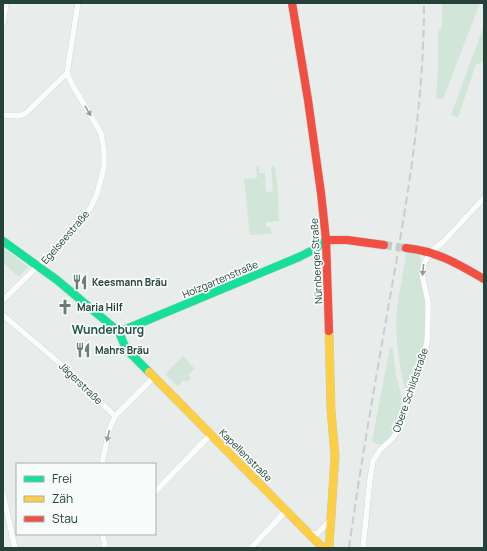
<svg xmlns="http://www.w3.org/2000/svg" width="487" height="551" font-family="Manrope,sans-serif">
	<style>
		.green { fill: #d1e6d8 }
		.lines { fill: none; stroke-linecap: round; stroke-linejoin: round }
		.secondary-tunnel { stroke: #c1cbc8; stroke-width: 8; stroke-dasharray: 8 4; stroke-linecap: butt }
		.street-casing { stroke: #c5cac8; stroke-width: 6 }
		.fast-casing { stroke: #c3cbc8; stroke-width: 9 }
		.slow-casing { stroke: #c3cbc8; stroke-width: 9 }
		.jam-casing { stroke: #c3cbc8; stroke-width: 9 }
		.street { stroke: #fcfcfc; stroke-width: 5.5 }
		.fast { stroke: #16e098; stroke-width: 8 }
		.slow { stroke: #ffcf43; stroke-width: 8 }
		.jam { stroke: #f24e42; stroke-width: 8 }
		.rail { stroke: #c9cdcc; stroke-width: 2; stroke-dasharray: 8 4; stroke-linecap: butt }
		.oneway { fill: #909f9b }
		.labels { text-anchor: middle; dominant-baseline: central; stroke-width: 3.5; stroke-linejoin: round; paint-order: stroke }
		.street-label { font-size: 10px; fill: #24423a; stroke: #f7fbf9 }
		.poi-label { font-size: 10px; font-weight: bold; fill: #24423a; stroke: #f7fbf9; text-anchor: start }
		.quarter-label { font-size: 12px; font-weight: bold; fill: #1f5548; stroke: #f7fbf9 }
	</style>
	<rect width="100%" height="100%" fill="#e8edeb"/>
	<g class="green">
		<path d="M 442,3 L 480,3 L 443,99 L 436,98 L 438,71 L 438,32 L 442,27 Z"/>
		<path d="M 484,25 L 484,61 L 479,64 L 476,64 L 458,118 L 451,115 Z"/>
		<path d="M 272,165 L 275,167 L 278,191 L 279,221 L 266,222 L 266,227 L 270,227 L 272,234 L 250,235 L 244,179 L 257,178 L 256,166 L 259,166 L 259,173 L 265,173 L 266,192 L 273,191 L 271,168 Z"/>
		<path d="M 4,248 L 28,267 L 19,277 L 3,263 L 3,249 Z"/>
		<path d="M 406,251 L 419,253 L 421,261 L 420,273 L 426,306 L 425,343 L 407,399 C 401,373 396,347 396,320 C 397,297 404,274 406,251 Z"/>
		<path d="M 390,347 L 393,348 L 396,375 L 404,406 L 394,433 L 389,440 L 382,444 L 376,444 L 372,441 Z"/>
		<path d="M 183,356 L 195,369 L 188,375 L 191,378 L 187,382 L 184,380 L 178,386 L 165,374 Z"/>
	</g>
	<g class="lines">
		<path class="secondary-tunnel" d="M 384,245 L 406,248"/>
		<defs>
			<g id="street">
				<path d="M 3,23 L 6,3"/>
				<path d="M 3,115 L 18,116 L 25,114 L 67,73"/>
				<path d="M 39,267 L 60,241 L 83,217 L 91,207 L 97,194 L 104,167 L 104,150 L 101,133 L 73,86 L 67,73 L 78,3"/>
				<path d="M 3,300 L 38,266"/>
				<path d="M 3,315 L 63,366 L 115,416"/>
				<path d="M 102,464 L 109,430 L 115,416 L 154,377"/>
				<path d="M 155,492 L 211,434"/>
				<path d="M 3,494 L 15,548"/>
				<path d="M 309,533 L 317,534 L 330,520"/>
				<path d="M 103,534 L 105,548"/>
				<path d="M 251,548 L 286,511"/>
				<path d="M 363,548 L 370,479 L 373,461 L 380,450 L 393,438 L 397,431 L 424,353 L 427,342 L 428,315 L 428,302 L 422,274 L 424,263 L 432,251 L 443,242 L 484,198"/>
			</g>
			<g id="fast">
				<path d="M 3,241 L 57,280 L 119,332 L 126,349 L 149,372"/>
				<path d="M 119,332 L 299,257 L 313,250 L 326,240"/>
			</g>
			<g id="slow">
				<path d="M 329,331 L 331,410 L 335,456 L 329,548"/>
				<path d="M 149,372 L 323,548"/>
			</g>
			<g id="jam">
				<path d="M 292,3 L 308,100 L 321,193 L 326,240 L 329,331"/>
				<path d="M 326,240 L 347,240 L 384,245"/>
				<path d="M 406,248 C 437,251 458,264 484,279"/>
			</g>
		</defs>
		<use href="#street" class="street-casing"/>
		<use href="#fast" class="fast-casing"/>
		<use href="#slow" class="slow-casing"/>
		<use href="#jam" class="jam-casing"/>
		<use href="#street" class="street"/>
		<use href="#fast" class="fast"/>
		<use href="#slow" class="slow"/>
		<use href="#jam" class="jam"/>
		<path class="rail" d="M 349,548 C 360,468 374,389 388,309 C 406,206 424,108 424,3"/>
	</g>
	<defs><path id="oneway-solid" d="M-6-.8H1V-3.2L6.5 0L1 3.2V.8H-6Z"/></defs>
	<g class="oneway">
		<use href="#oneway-solid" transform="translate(88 111) rotate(59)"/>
		<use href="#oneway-solid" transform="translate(423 270) rotate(96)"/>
		<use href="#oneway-solid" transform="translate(108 436) rotate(103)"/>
	</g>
	<defs>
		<symbol id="restaurant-bare" viewBox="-9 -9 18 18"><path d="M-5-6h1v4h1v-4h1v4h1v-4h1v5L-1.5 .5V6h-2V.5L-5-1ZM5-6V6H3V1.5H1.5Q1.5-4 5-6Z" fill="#697e78" stroke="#f7fbf9" stroke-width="2.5" paint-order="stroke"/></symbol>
		<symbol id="church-bare" viewBox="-9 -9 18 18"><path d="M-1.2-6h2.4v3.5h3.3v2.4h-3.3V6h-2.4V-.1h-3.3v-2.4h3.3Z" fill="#697e78" stroke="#f7fbf9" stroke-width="2.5" paint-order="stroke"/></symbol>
	</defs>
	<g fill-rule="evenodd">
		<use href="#restaurant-bare" x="69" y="271" width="22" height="22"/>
		<use href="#church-bare" x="54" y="296" width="22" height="22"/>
		<use href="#restaurant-bare" x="72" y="339" width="22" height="22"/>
	</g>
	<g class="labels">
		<g class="street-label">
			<text transform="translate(65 237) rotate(-49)">Egelseestraße</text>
			<text transform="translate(316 261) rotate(-93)">Nürnberger Straße</text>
			<text transform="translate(220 279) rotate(-23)">Holzgartenstraße</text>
			<text transform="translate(81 383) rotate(44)">Jägerstraße</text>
			<text transform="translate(410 390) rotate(-71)">Obere Schildstraße</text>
			<text transform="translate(246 455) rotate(45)">Kapellenstraße</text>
		</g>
		<g class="poi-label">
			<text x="92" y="282">Keesmann Bräu</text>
			<text x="77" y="307">Maria Hilf</text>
			<text x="95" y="350">Mahrs Bräu</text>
		</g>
		<g class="quarter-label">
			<text x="108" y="329">Wunderburg</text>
		</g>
	</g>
	<rect width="487" height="551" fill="none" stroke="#24423a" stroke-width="8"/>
	<rect x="16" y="463" width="140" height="72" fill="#f7fbf9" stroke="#a3b1ad"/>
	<rect x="24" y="476" width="20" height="6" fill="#16e098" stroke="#a3b1ad"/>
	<text x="52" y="483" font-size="12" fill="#24423a">Frei</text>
	<rect x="24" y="496" width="20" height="6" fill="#ffcf43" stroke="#a3b1ad"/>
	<text x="52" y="503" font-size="12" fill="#24423a">Zäh</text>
	<rect x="24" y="516" width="20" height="6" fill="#f24e42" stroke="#a3b1ad"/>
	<text x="52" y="523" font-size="12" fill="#24423a">Stau</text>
</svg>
